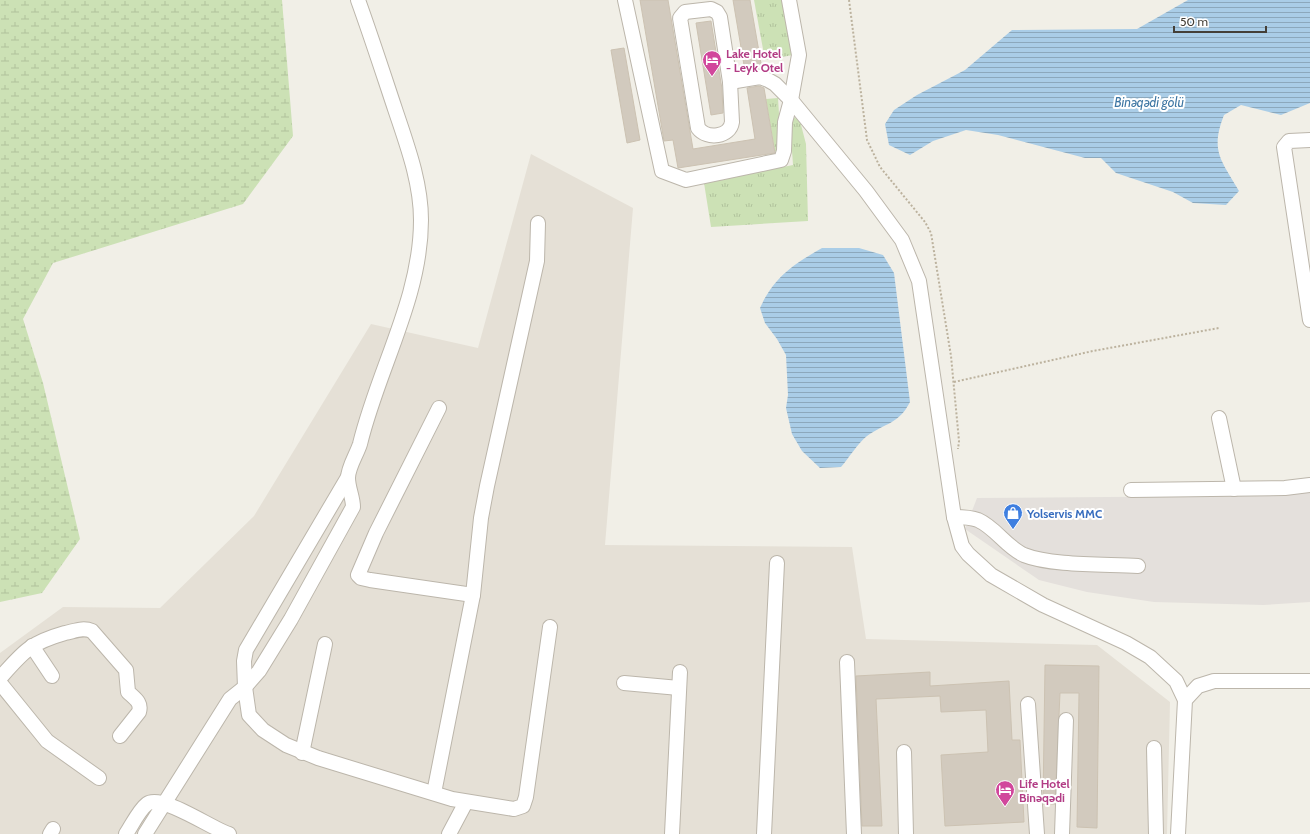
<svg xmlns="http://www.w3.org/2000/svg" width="1310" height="834" font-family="Cabin,sans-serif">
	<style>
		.residential { fill: #e5e0d6 }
		.industrial { fill: #e4e0dc }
		.grass { fill: url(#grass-tufts) }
		.wetland { fill: url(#wetland-marsh) }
		.water { fill: url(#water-rules) }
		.building { fill: #d2cabe; stroke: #ccc2b2 }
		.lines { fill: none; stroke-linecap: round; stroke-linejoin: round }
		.minor-casing { stroke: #bcb6ab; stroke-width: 16 }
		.path { stroke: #bcb29e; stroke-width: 2; stroke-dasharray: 2 2; stroke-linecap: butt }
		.minor { stroke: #fff; stroke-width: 14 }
		.labels { text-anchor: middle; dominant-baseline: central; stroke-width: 4; stroke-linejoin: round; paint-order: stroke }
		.hotel-label { font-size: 12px; font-weight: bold; fill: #b23c85; stroke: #fff; text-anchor: start }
		.shop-label { font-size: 12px; font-weight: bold; fill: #366cbe; stroke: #fff; text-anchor: start }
		.water-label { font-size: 13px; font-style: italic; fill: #3d76a3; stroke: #fff }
	</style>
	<defs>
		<pattern id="grass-tufts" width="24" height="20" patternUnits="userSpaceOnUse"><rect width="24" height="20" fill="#cce1b5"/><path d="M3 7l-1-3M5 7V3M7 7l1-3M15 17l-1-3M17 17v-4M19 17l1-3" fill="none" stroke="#b0c29c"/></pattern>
		<pattern id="wetland-marsh" width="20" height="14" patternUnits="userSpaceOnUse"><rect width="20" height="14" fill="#cce1b5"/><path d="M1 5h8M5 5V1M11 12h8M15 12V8" fill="none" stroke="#b0c29c"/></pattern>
		<pattern id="water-rules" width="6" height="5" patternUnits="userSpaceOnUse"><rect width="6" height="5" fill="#aacde7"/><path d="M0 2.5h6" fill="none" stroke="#8ca8bc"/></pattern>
	</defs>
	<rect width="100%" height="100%" fill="#f1efe7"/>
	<path class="residential" d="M 531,154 L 633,208 L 605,545 L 852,547 L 866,639 L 1097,645 L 1170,702 L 1167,834 L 0,834 L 0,653 L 63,607 L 160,608 L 254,516 L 371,324 L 478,348 Z"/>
	<path class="industrial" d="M 1310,491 L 1310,602 L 1263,605 L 1154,602 L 1087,592 L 1039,580 L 965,529 L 977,498 L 1229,496 Z"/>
	<g class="grass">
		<path d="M 754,0 L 784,0 L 793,55 L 765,60 Z"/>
		<path d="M 778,98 L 781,145 L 775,152 L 766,99 Z"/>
		<path d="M 792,116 L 800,121 L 806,144 L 808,221 L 711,227 L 704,183 L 793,165 L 790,122 Z"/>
	</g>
	<path class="wetland" d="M 0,0 L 282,0 L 293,136 L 243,204 L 53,263 L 23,319 L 43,383 L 80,539 L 42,593 L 0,602 Z"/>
	<g class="water">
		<path d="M 1188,0 L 1310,0 L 1310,103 L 1281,115 L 1241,105 L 1224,115 C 1210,151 1221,160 1239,191 L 1226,205 L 1193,203 L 1173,192 L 1116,173 L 1101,158 L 1085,158 L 998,135 L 966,130 L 933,141 L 910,155 L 889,145 L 885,124 L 894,110 L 917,95 L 965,70 L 1012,30 L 1137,29 Z"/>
		<path d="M 822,248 L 859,248 L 883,255 L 894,273 L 910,402 C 899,424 885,423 867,436 C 857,444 849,458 841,467 L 820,468 L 802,451 L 792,434 L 786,408 L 788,395 L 786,355 L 777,339 L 765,323 L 760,308 C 774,277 794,264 822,248 Z"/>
	</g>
	<g class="building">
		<path d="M 640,0 L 668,0 L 693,149 L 755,139 L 747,88 L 759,86 L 764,88 L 775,153 L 678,168 L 673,140 L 664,141 Z"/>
		<path d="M 733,0 L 750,0 L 762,69 L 745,71 Z"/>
		<path d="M 711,21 L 722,89 L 723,113 L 711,115 L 696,23 Z"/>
		<path d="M 624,48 L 640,140 L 627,143 L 611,50 Z"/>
		<path d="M 1045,665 L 1099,666 L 1097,828 L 1077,827 L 1079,693 L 1060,693 L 1055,804 L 1043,804 Z"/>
		<path d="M 930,672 L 930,686 L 1009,681 L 1012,740 L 1020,740 L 1024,822 L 945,826 L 941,755 L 988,752 L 986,710 L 941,712 L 940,696 L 876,699 L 882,826 L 862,826 L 856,676 Z"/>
	</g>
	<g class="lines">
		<defs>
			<g id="minor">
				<path d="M 625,0 L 662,171 L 686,180 L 781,160 L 784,151 L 785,122 L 791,100 L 799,55 L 789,0"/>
				<path d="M 711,9 L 717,12 L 720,17 L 730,82 L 732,122 C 730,137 707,140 698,128 L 680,18 L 685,12 Z"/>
				<path d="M 730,82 L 760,77 L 768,80 L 775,84 L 791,100 L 866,191 L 902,240 L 919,281 L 954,517 L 962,546 L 968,554 L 991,575 L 1043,605 L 1126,643 L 1150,657 L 1176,681 L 1185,700"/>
				<path d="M 1310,140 L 1289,141 L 1284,147 L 1310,320"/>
				<path d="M 439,408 L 376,533 L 358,575 L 361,578 L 370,580 L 473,595"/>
				<path d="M 1219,418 L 1234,489"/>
				<path d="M 348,477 L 246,650 L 244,661 L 245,687 L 249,715 L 263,730 L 286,745 L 318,758 L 452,799 L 514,809 L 523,806 L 526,797 L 550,627"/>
				<path d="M 1131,490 L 1285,488 L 1310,485"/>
				<path d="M 954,517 C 962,517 970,517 978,520 C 996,528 1006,547 1024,555 C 1051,566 1107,564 1138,566"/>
				<path d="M 32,646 L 52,676"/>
				<path d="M 847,662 L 854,834"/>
				<path d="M 0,678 C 24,651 30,643 65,633 C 75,631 83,627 92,631 L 126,670 L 128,692 C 134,698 142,702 139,712 L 120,736"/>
				<path d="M 0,683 L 47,741 L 99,778"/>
				<path d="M 624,683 L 679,688"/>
				<path d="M 1028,704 L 1037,834"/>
				<path d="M 1154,748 L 1156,834"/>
				<path d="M 904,752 L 906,834"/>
				<path d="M 302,753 L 325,644"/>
				<path d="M 434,793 L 473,595 L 481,518 L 487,486 L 537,261 L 538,223"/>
				<path d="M 50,834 L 53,829"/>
				<path d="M 126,834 C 132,825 139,810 147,804 C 161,793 212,829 229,834"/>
				<path d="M 145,834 L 230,699 L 245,687 L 259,671 L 291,619 L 353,507 C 353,497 348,488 348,478 C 348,467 357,454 360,444 C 378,369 421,298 421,220 C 421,182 407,145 395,109 C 383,73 371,36 358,0"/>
				<path d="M 449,834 L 466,802"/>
				<path d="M 672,834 L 680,672"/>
				<path d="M 764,834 L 777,563"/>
				<path d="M 1062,834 L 1066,720"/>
				<path d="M 1178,834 L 1185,700 L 1198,686 L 1214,681 L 1310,681"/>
			</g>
		</defs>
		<use href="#minor" class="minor-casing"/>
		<g class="path">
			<path d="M 849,0 L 867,140 L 880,167 L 925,222 L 931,233 L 951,356 L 959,441 L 958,449"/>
			<path d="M 954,382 L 1093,351 L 1219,328"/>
		</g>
		<use href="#minor" class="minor"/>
	</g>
	<defs>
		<symbol id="hotel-pin" viewBox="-11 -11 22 30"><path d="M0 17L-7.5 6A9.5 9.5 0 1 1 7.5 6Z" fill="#d1479c" stroke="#fff"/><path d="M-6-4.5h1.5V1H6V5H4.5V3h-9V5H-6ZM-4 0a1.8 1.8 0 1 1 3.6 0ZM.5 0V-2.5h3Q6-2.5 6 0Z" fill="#fff"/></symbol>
		<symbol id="shop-pin" viewBox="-11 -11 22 30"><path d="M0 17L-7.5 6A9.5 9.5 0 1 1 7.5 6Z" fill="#3f7fe0" stroke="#fff"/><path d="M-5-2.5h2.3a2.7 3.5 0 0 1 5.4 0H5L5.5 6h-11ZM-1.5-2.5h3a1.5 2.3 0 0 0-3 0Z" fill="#fff"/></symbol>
	</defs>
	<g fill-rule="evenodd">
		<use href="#hotel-pin" x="701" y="49" width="22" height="30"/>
		<use href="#shop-pin" x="1002" y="502" width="22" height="30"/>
		<use href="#hotel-pin" x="994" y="779" width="22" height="30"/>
	</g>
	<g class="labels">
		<g class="hotel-label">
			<text x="726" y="53">Lake Hotel<tspan x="726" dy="14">- Leyk Otel</tspan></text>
			<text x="1019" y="783">Life Hotel<tspan x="1019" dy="14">Binəqədi</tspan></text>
		</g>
		<g class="shop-label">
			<text x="1027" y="513">Yolservis MMC</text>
		</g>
		<g class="water-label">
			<text x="1149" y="102">Binəqədi gölü</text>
		</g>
	</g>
	<path d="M1174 26v6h92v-6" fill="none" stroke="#443f37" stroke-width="2"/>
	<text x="1180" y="26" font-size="12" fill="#443f37" stroke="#ffffff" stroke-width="3" paint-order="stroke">50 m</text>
</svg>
